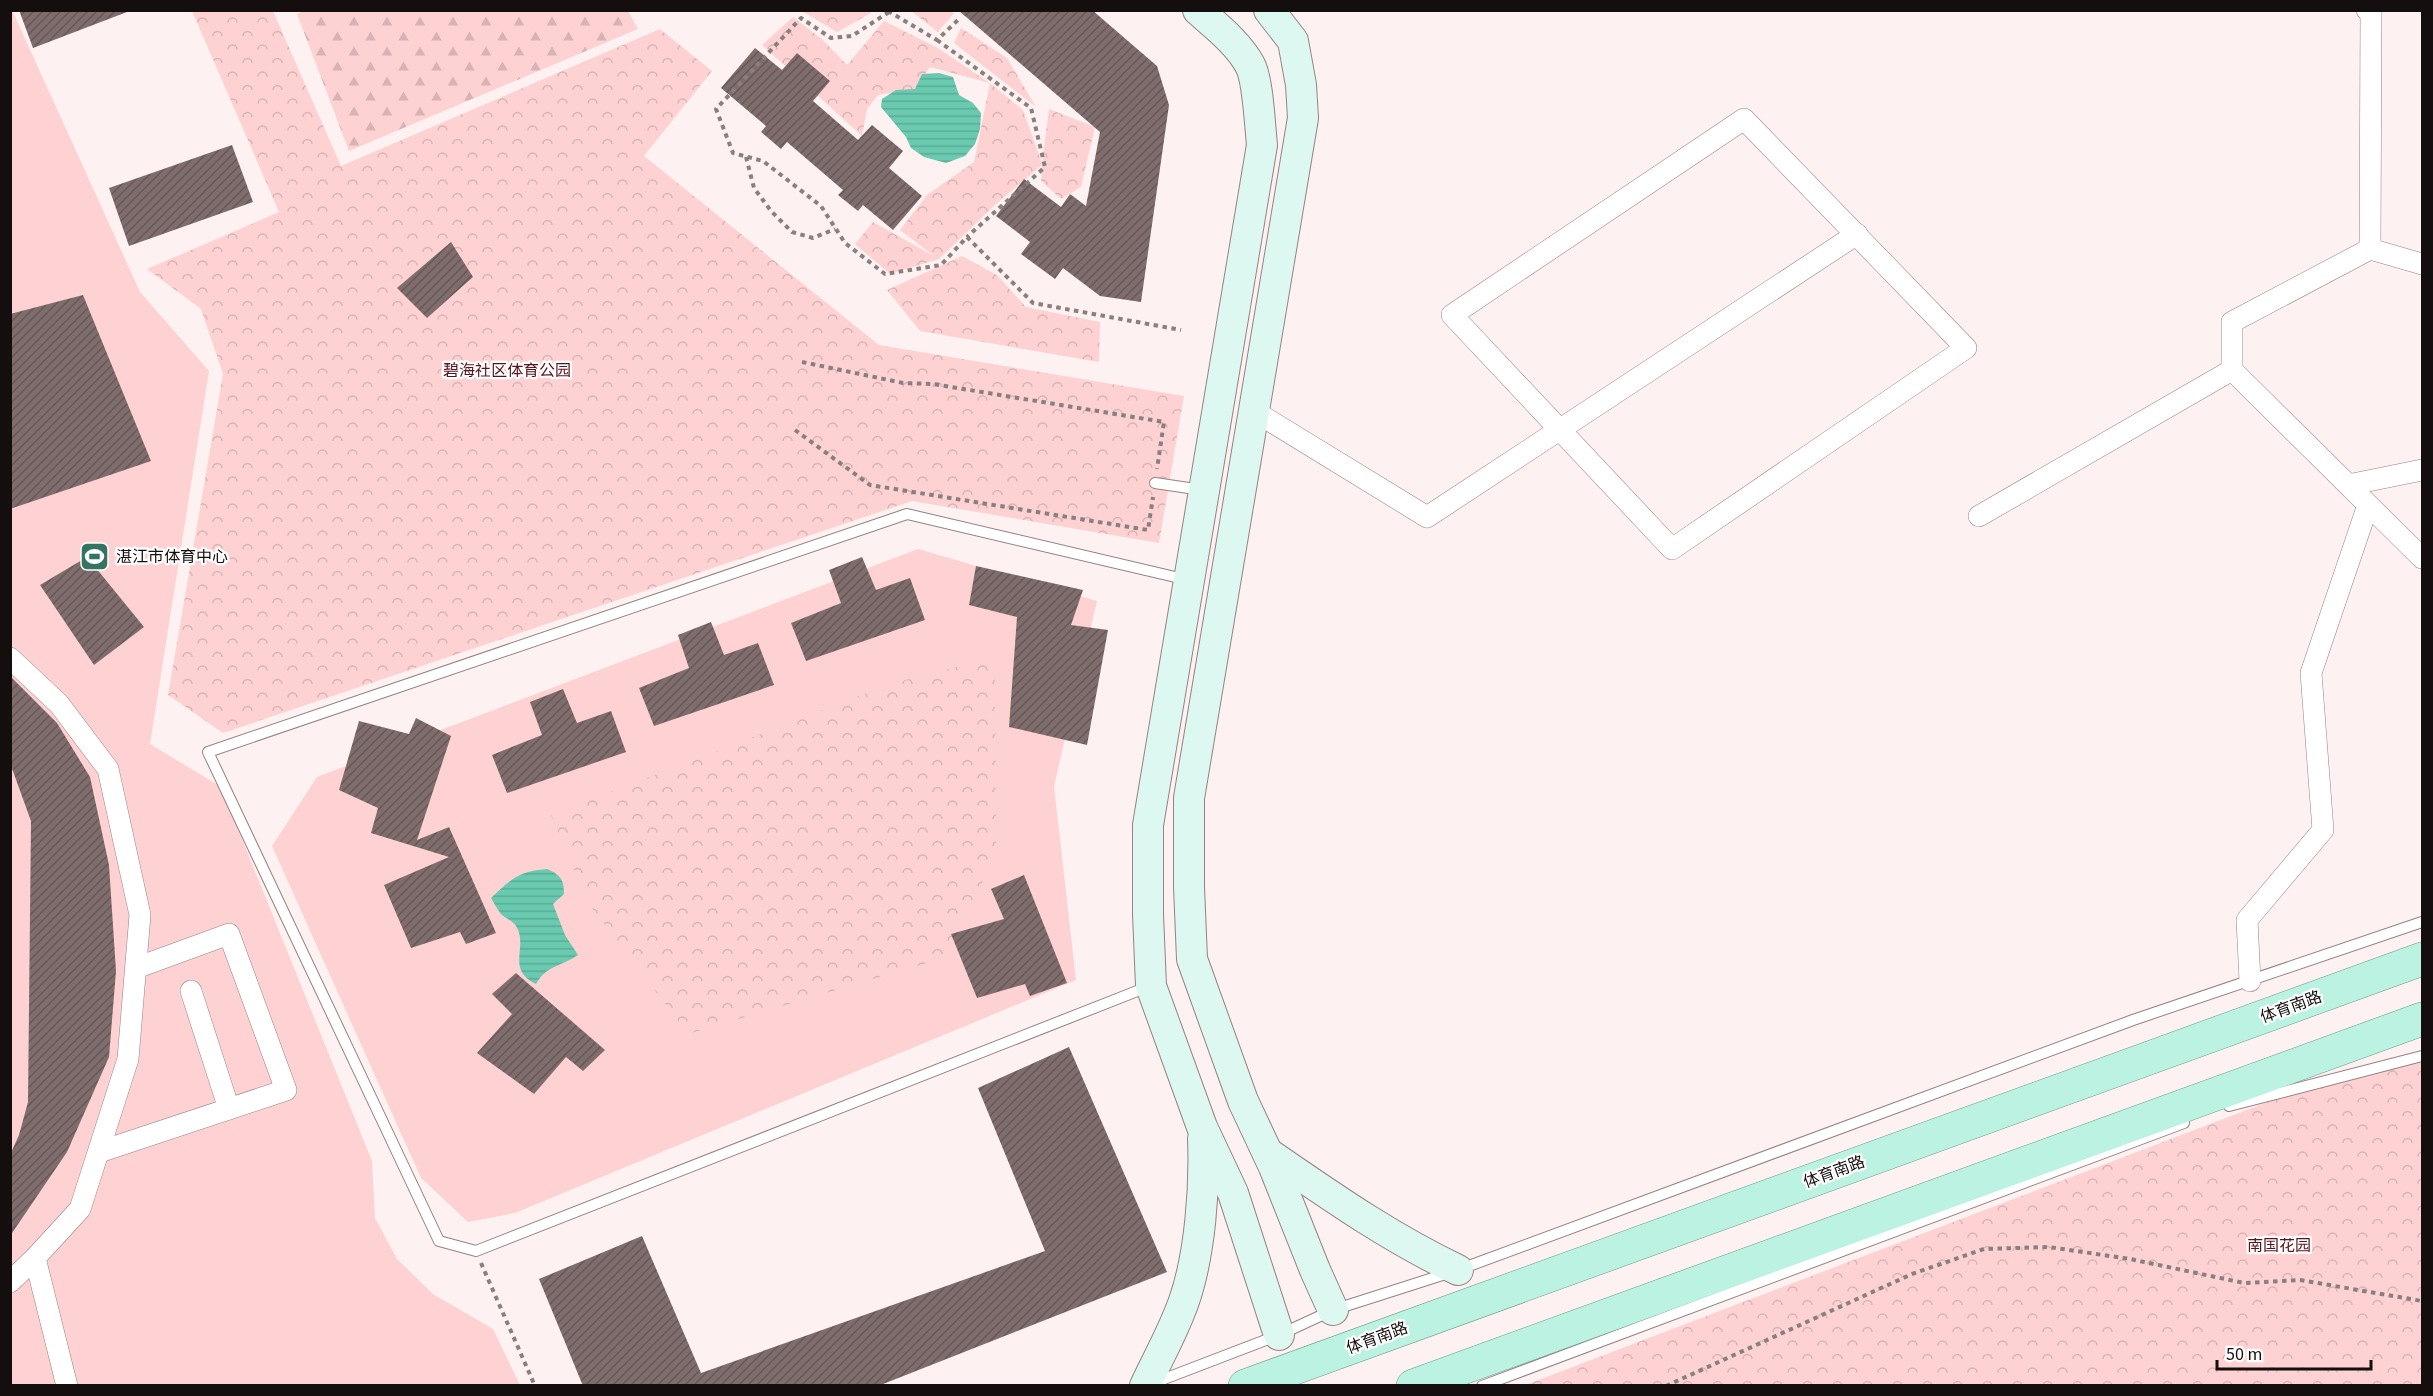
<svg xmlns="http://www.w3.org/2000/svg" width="2433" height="1396" font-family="'Source Sans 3','Noto Sans SC',sans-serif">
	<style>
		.grass { fill: #fed2d3 }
		.forest { fill: url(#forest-firs) }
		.park { fill: url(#park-crowns) }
		.water { fill: url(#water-rules) }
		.building { fill: url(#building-hatch) }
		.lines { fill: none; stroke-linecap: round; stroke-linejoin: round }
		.lane-casing { stroke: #968283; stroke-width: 12 }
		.street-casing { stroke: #968283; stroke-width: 22 }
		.secondary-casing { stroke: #968283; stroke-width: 32 }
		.primary-casing { stroke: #649c8b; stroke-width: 34 }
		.path { stroke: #887f7f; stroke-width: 4; stroke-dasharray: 4.5 4.5; stroke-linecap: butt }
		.lane { stroke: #fff; stroke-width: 10 }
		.street { stroke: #fff; stroke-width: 21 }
		.secondary { stroke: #ddf8f1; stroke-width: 30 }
		.primary { stroke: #bcf2e2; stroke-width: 33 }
		.labels { text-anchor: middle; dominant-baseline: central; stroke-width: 4.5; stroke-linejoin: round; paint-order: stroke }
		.park-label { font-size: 16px; fill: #5a121d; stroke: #fff }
		.poi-label { font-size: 16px; fill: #150e0e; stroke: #fff; text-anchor: start }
		.street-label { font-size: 16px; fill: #150e0e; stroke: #fff }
	</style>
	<defs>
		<pattern id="forest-firs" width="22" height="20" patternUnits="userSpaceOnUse" patternTransform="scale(1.5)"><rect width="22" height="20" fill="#fed2d3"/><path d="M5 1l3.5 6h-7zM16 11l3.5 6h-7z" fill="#d9b3b4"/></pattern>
		<pattern id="park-crowns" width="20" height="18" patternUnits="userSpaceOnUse" patternTransform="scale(1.5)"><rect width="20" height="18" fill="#fed2d3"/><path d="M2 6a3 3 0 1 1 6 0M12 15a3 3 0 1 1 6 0" fill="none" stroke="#d9b3b4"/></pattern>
		<pattern id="water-rules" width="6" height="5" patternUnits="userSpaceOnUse" patternTransform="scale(1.5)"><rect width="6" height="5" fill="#6acab0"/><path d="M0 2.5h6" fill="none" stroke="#5bac96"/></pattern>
		<pattern id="building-hatch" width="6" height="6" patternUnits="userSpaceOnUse" patternTransform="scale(1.5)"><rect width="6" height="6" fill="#7f6d6d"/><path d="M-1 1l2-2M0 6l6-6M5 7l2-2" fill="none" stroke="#675858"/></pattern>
	</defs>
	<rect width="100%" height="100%" fill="#fef1f1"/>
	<g class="grass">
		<path d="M 12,10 L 140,292 L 209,371 L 150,744 L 221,787 L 372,1161 L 375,1218 L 397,1259 L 433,1294 L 493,1329 L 520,1385 L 11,1385 Z"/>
		<path d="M 918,549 L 1097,601 L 1054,786 L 1076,980 L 515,1213 L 468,1222 L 421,1178 L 272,846 L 317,777 Z"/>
	</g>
	<path class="forest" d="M 306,10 L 628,11 L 638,29 L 349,151 L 297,14 Z"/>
	<g class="park">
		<path d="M 800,10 L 868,10 L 871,13 L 837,32 Z"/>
		<path d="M 192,11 L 273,11 L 341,166 L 660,29 L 712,71 L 644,156 L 879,345 L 1184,396 L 1159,543 L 912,501 L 223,733 L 168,695 L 223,374 L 201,309 L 147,269 L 279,212 Z"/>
		<path d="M 911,11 L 950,11 L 954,13 L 938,32 Z"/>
		<path d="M 793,17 L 823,40 L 847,65 L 884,21 L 938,48 L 990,83 L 1023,110 L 1042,163 L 1049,109 L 1095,127 L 1081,187 L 1061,199 L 1041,181 L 1042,165 L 995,205 L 939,259 L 890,274 L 855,244 L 873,222 L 934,256 L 900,230 L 927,195 L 974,162 L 990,83 L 930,67 L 915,89 L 878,95 L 867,109 L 862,136 L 762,45 Z"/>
		<path d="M 961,28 L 1007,58 L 1036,107 L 954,43 Z"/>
		<path d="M 962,256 L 997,275 L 1026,307 L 1100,322 L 1099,362 L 920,331 L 887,290 Z"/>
		<path d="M 995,657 L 996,857 L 941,959 L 688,1034 L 586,900 L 551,815 L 890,684 Z"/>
		<path d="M 2422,1053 L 2422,1385 L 1523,1386 L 2357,1068 Z"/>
	</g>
	<g class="water">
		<path d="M 939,73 L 953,77 L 959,95 L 973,103 L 981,113 L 980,129 L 975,144 L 965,156 L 946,163 L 924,157 L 911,148 L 906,137 L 881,107 L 882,99 L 896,90 L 915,89 L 922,74 Z"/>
		<path d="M 547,869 C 561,875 564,880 564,894 L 553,904 L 565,935 L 578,955 C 560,967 547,965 536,984 C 505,969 529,947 516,926 C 513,921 505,918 501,914 C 497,909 494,903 491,898 C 511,879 519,871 547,869 Z"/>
	</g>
	<g class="building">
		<path d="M 19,10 L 126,10 L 127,12 L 33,48 Z"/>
		<path d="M 958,10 L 1092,10 L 1157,66 L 1169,105 L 1141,302 L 1100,296 L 1063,268 L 1055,279 L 1021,254 L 1030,242 L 996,216 L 1024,179 L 1061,207 L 1070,194 L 1086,206 L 1100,132 Z"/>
		<path d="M 755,48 L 782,70 L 797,53 L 830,81 L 813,101 L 858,140 L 872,125 L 903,151 L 889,168 L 922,196 L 893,230 L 863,205 L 858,211 L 838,195 L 843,190 L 787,142 L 781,149 L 761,132 L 766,126 L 721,88 Z"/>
		<path d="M 232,145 L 253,202 L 129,246 L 109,188 Z"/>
		<path d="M 451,242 L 473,277 L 427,318 L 397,288 Z"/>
		<path d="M 83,295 L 151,461 L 10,509 L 10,314 Z"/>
		<path d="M 87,557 L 144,627 L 94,665 L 40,585 Z"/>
		<path d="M 862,557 L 876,590 L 910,578 L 925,620 L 806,661 L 791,623 L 841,603 L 829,570 Z"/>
		<path d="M 976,566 L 1083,590 L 1071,625 L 1108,630 L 1087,745 L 1009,727 L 1017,617 L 969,605 Z"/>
		<path d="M 711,622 L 724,655 L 758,643 L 774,685 L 654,726 L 639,688 L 689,668 L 678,635 Z"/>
		<path d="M 10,676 L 57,723 L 90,777 L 109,865 L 116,971 L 109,1057 L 67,1152 L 10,1236 L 10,1155 L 19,1135 L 28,1102 L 31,821 L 10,763 Z"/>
		<path d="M 563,689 L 577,723 L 611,711 L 626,752 L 507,793 L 492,755 L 542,735 L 530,702 Z"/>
		<path d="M 416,718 L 451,736 L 417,840 L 449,827 L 496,933 L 466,944 L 460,932 L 411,948 L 384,885 L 449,857 L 371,833 L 378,808 L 339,790 L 359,721 L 409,734 Z"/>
		<path d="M 1024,875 L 1067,983 L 1030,996 L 1025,984 L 977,998 L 951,934 L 1004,919 L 991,889 Z"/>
		<path d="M 516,973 L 605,1050 L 583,1071 L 566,1057 L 534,1094 L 477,1053 L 512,1014 L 492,994 Z"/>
		<path d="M 1069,1047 L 1167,1272 L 878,1386 L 583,1386 L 539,1279 L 642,1236 L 701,1373 L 1045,1251 L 978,1088 Z"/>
	</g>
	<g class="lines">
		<defs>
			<g id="lane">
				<path d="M 1155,483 L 1202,490"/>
				<path d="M 1150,986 L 476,1251 L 439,1241 L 208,752 L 907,514 L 1188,580"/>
				<path d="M 2229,1106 L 2422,1056"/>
				<path d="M 1151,1384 L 1279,1335 L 1333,1310 L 1458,1270 L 2133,1020 L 2422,922"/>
				<path d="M 1482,1386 L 2184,1123"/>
			</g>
			<g id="street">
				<path d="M 2367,10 L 2371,13 L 2370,249 L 2422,264"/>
				<path d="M 1744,119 L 1966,348 L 1672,549 L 1452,315 Z"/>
				<path d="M 2370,249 L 2232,322 L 2232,370 L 2422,558"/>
				<path d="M 1254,411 L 1427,517 L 1857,234"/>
				<path d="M 2348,485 L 2422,470"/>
				<path d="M 1979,516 L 2232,370"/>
				<path d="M 10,658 L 59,704 L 108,769 L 140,915 L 128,1059 L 80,1209 L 35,1258 L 67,1386"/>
				<path d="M 2250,981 L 2247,920 L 2323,830 L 2311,673 L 2368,505"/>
				<path d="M 191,991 L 229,1109"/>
				<path d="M 99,1152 L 286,1090 L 229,934 L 136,968"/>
				<path d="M 10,1282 L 35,1258"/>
			</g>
			<g id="secondary">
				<path d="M 1198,10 C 1217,27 1238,43 1250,65 C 1258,79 1260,127 1262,145 L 1148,825 L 1148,914 L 1151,986 L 1202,1127 L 1233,1193 L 1279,1335"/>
				<path d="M 1269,10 L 1293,41 L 1301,85 L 1303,118 L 1189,798 L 1189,887 L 1192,959 L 1243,1101 L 1274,1167 L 1315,1270 L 1333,1310"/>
				<path d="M 1268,1153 C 1329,1195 1390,1238 1458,1270"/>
				<path d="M 1145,1386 C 1158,1358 1174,1330 1184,1301 C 1200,1255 1205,1188 1203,1139"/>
			</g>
			<g id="primary">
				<path d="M 1245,1386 L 2422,959"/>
				<path d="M 1413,1386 L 2422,1019"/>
			</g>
		</defs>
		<use href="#lane" class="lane-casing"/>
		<use href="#street" class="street-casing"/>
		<use href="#secondary" class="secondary-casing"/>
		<use href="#primary" class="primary-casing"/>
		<g class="path">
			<path d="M 888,11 L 937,40 L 958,20"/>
			<path d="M 889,12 L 852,36 L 831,38 L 801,18 L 716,109 L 733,153 L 763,161 L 821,206 L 845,243 L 885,274 L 941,265 L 967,237 L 1033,303 L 1181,330"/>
			<path d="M 937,40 L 1031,108 L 1045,167 L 967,237"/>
			<path d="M 746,157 L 754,188 L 771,211 L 792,232 L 813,238 L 835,229"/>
			<path d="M 802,362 L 903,383 L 933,384 L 1164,422 L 1157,469"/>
			<path d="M 795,430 L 870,485 L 1148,530 L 1153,497"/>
			<path d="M 481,1263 L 535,1386"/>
			<path d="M 1666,1386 L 1912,1274 L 1984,1249 L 2049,1247 L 2130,1259 L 2244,1283 L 2300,1280 L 2422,1301"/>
		</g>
		<use href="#lane" class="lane"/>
		<use href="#street" class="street"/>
		<use href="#secondary" class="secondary"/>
		<use href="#primary" class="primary"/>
	</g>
	<defs>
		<symbol id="stadium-square" viewBox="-11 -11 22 22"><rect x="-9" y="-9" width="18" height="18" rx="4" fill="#337463" stroke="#fff"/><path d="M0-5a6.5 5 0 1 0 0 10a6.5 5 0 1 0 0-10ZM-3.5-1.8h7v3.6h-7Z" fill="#fff"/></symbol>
	</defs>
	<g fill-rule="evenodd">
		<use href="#stadium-square" x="78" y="540" width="33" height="33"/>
	</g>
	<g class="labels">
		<g class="park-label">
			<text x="507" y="371">碧海社区体育公园</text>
			<text x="2279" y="1246">南国花园</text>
		</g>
		<g class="poi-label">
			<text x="116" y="557">湛江市体育中心</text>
		</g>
		<g class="street-label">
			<text transform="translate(2291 1007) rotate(-20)">体育南路</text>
			<text transform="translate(1834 1172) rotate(-20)">体育南路</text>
			<text transform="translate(1377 1338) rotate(-20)">体育南路</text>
		</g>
	</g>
	<rect width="2433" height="1396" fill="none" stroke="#150e0e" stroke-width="24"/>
	<path d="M2217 1360v9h154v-9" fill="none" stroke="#150e0e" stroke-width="3"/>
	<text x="2226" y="1360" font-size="18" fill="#150e0e" stroke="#ffffff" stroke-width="4.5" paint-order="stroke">50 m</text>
</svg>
